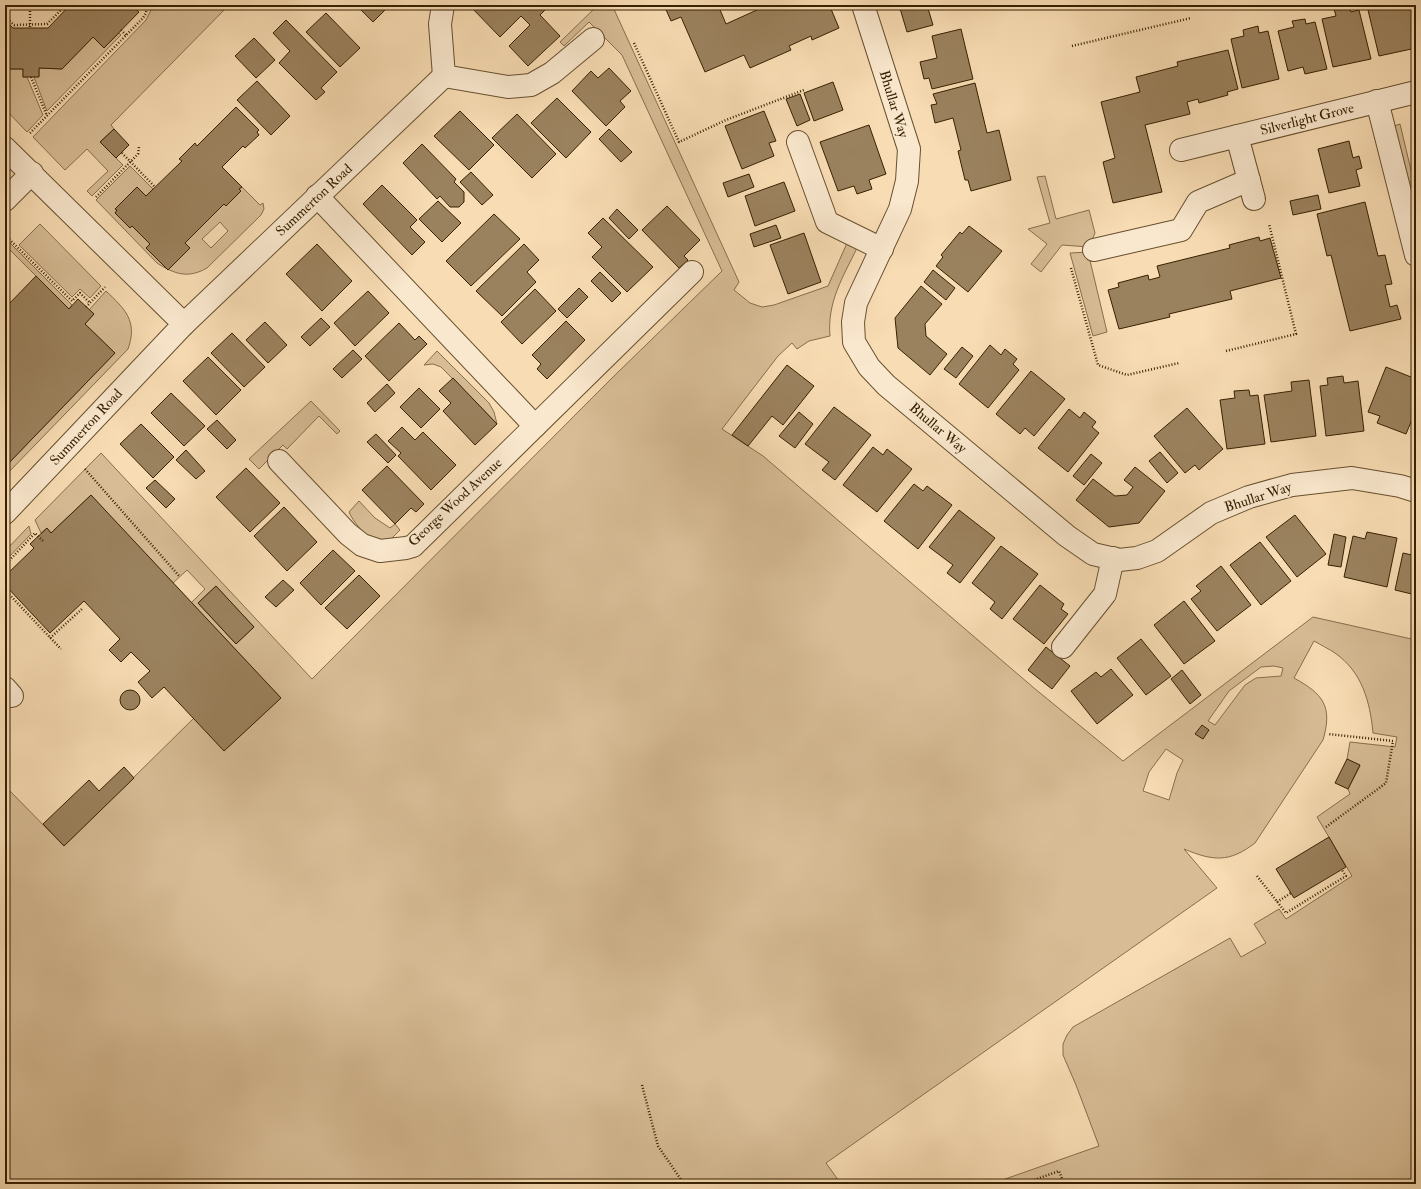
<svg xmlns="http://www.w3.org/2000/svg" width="1421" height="1189" font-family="'IM FELL Double Pica',serif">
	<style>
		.green { fill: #d7bc95; stroke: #876e4c; fill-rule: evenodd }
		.building { fill: #9b825e; stroke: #372102 }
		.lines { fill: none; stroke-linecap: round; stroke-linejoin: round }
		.minor-casing { stroke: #67502e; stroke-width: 24 }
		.path { stroke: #372102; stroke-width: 2.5; stroke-dasharray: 1 2; stroke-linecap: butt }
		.minor { stroke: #fae8ce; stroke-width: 22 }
		.labels { text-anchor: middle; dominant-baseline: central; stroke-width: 3.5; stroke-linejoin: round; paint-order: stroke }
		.street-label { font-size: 14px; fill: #372102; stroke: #fae8ce }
	</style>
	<rect width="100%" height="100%" fill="#f8dcb3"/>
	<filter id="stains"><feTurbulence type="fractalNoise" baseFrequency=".005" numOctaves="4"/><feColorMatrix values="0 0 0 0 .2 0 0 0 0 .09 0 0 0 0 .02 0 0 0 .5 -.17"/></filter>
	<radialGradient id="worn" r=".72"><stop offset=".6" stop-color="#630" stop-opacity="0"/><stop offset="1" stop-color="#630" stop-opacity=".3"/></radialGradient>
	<g class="green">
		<path d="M 151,5 L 202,5 L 220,7 L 221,5 L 229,5 L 111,125 L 114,129 L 100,142 L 123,165 L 92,196 L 87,191 L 108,171 L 87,149 L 65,170 L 33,137 L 146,20 L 151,10 Z"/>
		<path d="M 598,5 L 612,5 L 739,282 L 734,290 L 750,303 L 762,307 L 774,305 L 828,286 L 847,243 L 857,248 C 843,277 827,302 830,336 L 809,341 L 797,349 L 792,343 L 778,356 L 722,429 L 763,456 L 1034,688 L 1123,761 L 1313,617 L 1416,640 L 1416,1184 L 991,1184 L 1099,1146 L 1076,1085 L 1063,1055 L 1063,1044 L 1067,1035 L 1073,1027 L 1230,938 L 1241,957 L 1266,943 L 1254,924 L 1279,909 L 1286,919 L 1352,876 L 1317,817 L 1350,794 L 1348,789 L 1360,766 L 1347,759 L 1350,742 L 1395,747 L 1397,737 L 1373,733 C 1370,701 1362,672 1335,653 C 1329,649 1321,645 1314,641 L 1294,678 C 1323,694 1333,706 1323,740 L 1255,843 C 1229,863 1213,861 1184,849 L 1217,888 L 826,1163 L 841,1184 L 5,1184 L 5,786 L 64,846 L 194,718 L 224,751 L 281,698 L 191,603 L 205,589 L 187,570 L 173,583 L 90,496 L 51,533 L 47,528 L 41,533 L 35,520 L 101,453 L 312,679 L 612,378 L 722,271 L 622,55 L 589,22 L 564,46 L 560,42 ZM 216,586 L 254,627 L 236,644 L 198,603 ZM 1274,666 L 1283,668 L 1281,676 L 1256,678 L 1245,685 L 1215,725 L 1208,721 L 1229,691 L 1261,667 ZM 1166,749 L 1183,760 L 1177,773 L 1169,800 L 1143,791 L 1149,772 Z"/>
		<path d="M 119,33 L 121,35 L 47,111 L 34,77 L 39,76 L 39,68 L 62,69 L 93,37 L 104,48 Z"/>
		<path d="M 5,69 L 23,69 L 23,77 L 27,77 L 43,115 L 27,132 L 5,109 Z"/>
		<path d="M 1400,124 L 1416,191 L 1416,220 L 1394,126 Z"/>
		<path d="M 130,166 L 153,189 L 146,196 L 137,187 L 115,209 L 150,244 L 146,248 L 168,270 L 190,248 L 185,243 L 224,204 L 226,206 L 241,191 L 239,189 L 242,187 L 260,205 L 263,203 L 264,209 L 261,215 L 207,268 C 188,279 174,274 157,263 L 96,200 ZM 220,222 L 228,231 L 211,248 L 202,239 Z"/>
		<path d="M 1045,176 L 1056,219 L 1089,210 L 1095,233 L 1089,247 L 1062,245 L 1041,272 L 1031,264 L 1047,244 L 1028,229 L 1050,223 L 1037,177 Z"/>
		<path d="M 40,224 L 101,286 L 90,298 L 80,289 L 72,297 L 19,245 Z"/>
		<path d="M 5,238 L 72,305 L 69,309 L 5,245 Z"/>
		<path d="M 1088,252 L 1107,332 L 1093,336 L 1070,253 Z"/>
		<path d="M 106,291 C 125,309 138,321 128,349 L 5,476 L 5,467 L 115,353 L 85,324 L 94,314 L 89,310 Z"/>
		<path d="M 437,351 L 489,403 L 494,412 L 497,424 L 441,367 L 433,364 L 424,365 Z"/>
		<path d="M 311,401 L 340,431 L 337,434 L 319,416 L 287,449 L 283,445 L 259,469 L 249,459 Z"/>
		<path d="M 359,501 L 375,518 L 390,528 L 395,524 L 400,530 L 392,538 L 395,541 C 388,541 381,541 375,540 C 366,538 352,520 349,512 Z"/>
		<path d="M 29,526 L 31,534 L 5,561 L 5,551 Z"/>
	</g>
	<g class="building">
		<path d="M 70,5 L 131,5 L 139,12 L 104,48 L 93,37 L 62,69 L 39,68 L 39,77 L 23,77 L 23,69 L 5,69 L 5,20 L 13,28 L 48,28 Z"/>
		<path d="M 356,5 L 390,5 L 373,22 Z"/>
		<path d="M 473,5 L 548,5 L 549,6 L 540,15 L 560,36 L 528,66 L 509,46 L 530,25 L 521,16 L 500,37 L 471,7 Z"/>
		<path d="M 664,5 L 718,5 L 726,24 L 768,5 L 833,5 L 835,8 L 831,9 L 839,28 L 812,40 L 811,36 L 789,46 L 791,50 L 750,68 L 744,55 L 705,72 L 681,17 L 671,21 Z"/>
		<path d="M 899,5 L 927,5 L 933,25 L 907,32 Z"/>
		<path d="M 1391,5 L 1414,5 L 1416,13 L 1416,48 L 1379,56 L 1368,10 Z"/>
		<path d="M 1349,6 L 1351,12 L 1359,10 L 1371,59 L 1333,67 L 1322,19 L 1336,16 L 1334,9 Z"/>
		<path d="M 326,13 L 360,48 L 340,67 L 306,32 Z"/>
		<path d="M 1305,19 L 1306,24 L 1315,22 L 1327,69 L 1305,74 L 1303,67 L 1288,71 L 1278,31 L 1294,27 L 1292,21 Z"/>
		<path d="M 286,20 L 337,72 L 321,88 L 325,92 L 316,100 L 279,63 L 290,51 L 273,33 Z"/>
		<path d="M 1258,26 L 1259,33 L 1268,31 L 1279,79 L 1242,88 L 1231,39 L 1244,36 L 1243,30 Z"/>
		<path d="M 961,29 L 973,79 L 932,89 L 929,78 L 924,79 L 920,62 L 937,58 L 932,36 Z"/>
		<path d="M 254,38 L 275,60 L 256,78 L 235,56 Z"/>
		<path d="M 1228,50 L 1238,89 L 1227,92 L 1228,95 L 1199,103 L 1198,99 L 1187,102 L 1190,114 L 1145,125 L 1162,192 L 1113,203 L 1103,162 L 1115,158 L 1101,102 L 1140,92 L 1136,77 L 1178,66 L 1177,62 Z"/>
		<path d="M 609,68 L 631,91 L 620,101 L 625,107 L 606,126 L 572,91 L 591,71 L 598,78 Z"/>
		<path d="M 257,81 L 290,116 L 271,135 L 237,100 Z"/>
		<path d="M 833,82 L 843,110 L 814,121 L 804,93 Z"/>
		<path d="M 975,83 L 987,133 L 999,130 L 1011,180 L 971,191 L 968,180 L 965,180 L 958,151 L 961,150 L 953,118 L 935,123 L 931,105 L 937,104 L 933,94 Z"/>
		<path d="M 800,94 L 810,120 L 797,126 L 786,99 Z"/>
		<path d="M 557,98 L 591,132 L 566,158 L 531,123 Z"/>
		<path d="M 236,107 L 259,130 L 257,132 L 259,135 L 245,148 L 243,146 L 222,167 L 242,187 L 239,189 L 241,191 L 226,206 L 224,204 L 185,243 L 190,248 L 168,270 L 146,248 L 150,244 L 132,226 L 130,228 L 115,213 L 117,210 L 115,209 L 137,187 L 146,196 L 182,161 L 179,159 L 195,143 L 197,146 Z"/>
		<path d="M 460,111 L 494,145 L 469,170 L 434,136 Z"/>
		<path d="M 764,111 L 776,141 L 769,143 L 774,156 L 742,169 L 725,126 Z"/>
		<path d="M 517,114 L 556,154 L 532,178 L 492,138 Z"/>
		<path d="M 869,125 L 886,174 L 869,180 L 872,189 L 857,194 L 854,186 L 838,191 L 820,142 Z"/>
		<path d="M 114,129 L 129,145 L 116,158 L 100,142 Z"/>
		<path d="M 609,129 L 632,152 L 621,162 L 599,139 Z"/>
		<path d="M 1349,141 L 1353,158 L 1359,156 L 1362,168 L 1356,170 L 1360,186 L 1329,193 L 1318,149 Z"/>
		<path d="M 422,144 L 456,179 L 454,182 L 464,192 L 464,202 L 459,207 L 450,207 L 440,196 L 437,199 L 403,163 Z"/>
		<path d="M 471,172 L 493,195 L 482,205 L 460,182 Z"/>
		<path d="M 749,174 L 754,187 L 728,197 L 723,183 Z"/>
		<path d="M 784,182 L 795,211 L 755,226 L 745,196 Z"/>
		<path d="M 382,185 L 417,220 L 410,227 L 425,242 L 412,255 L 363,204 Z"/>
		<path d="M 1318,195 L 1321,209 L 1293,215 L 1290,201 Z"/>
		<path d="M 438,201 L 461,223 L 442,242 L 419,219 Z"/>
		<path d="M 1365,202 L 1378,256 L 1385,255 L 1392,284 L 1385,285 L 1390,307 L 1397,305 L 1401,319 L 1350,331 L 1331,255 L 1327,256 L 1317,214 Z"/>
		<path d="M 667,206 L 700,240 L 684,256 L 688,260 L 679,268 L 642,230 Z"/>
		<path d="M 617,209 L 638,230 L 629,239 L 609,218 Z"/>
		<path d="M 494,214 L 520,239 L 471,286 L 446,261 Z"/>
		<path d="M 603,218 L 653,267 L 627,292 L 592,257 L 602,247 L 588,233 Z"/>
		<path d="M 776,225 L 781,238 L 754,247 L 750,234 Z"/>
		<path d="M 969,226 L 1002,251 L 968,292 L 936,266 L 943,257 L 941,255 L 960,232 L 962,234 Z"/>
		<path d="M 804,233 L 821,282 L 788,294 L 770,245 Z"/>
		<path d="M 1259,237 L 1260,241 L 1270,238 L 1281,278 L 1230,291 L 1232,299 L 1169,314 L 1170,317 L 1119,329 L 1108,290 L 1119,287 L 1118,283 L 1148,275 L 1149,280 L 1160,277 L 1157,266 L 1230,248 L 1229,245 Z"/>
		<path d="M 317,244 L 352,281 L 322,311 L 286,274 Z"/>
		<path d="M 524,244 L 539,260 L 527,272 L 536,282 L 502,316 L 476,291 Z"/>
		<path d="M 933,270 L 955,288 L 946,300 L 924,282 Z"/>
		<path d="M 600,272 L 621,293 L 612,302 L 591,281 Z"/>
		<path d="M 36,276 L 69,309 L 78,299 L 94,314 L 85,324 L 115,353 L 5,467 L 5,308 Z"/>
		<path d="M 921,286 L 942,304 L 925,324 L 926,336 L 947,354 L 930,375 L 898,348 L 895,318 Z"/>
		<path d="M 579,288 L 588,297 L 567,318 L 558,309 Z"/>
		<path d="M 535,289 L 556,311 L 522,344 L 501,322 Z"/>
		<path d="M 368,291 L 389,313 L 355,346 L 334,323 Z"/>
		<path d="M 321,318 L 330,327 L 310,346 L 301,337 Z"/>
		<path d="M 566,321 L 585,340 L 547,379 L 537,369 L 541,364 L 532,355 Z"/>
		<path d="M 265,322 L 287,345 L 268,363 L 246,340 Z"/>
		<path d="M 399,323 L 415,340 L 419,336 L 427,344 L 389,381 L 365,356 Z"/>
		<path d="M 232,333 L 265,367 L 244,387 L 211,353 Z"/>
		<path d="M 990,345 L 1001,355 L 1005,349 L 1017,359 L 1013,364 L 1019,370 L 988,408 L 959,384 Z"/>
		<path d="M 962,347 L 973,356 L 956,378 L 944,369 Z"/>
		<path d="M 353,350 L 362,359 L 342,378 L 333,369 Z"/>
		<path d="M 208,357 L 241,390 L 216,415 L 183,381 Z"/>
		<path d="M 787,365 L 814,386 L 783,425 L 772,416 L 748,446 L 732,435 Z"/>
		<path d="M 1386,367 L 1416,379 L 1416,410 L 1406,434 L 1377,423 L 1380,416 L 1368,412 Z"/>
		<path d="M 1031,371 L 1065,399 L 1034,436 L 1025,428 L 1020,434 L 996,414 Z"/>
		<path d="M 1343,376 L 1344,383 L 1358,381 L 1364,431 L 1326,436 L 1320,386 L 1328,385 L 1327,378 Z"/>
		<path d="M 453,378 L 497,424 L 475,445 L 443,411 L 451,403 L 439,391 Z"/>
		<path d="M 1309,380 L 1316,436 L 1271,442 L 1264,395 L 1292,391 L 1291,382 Z"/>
		<path d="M 387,384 L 395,393 L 375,412 L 367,403 Z"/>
		<path d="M 419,388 L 440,409 L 421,428 L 400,407 Z"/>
		<path d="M 1249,390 L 1250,396 L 1258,395 L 1265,444 L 1227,449 L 1220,400 L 1235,398 L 1234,391 Z"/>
		<path d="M 171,393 L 205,426 L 184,446 L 151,413 Z"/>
		<path d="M 834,407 L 871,435 L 835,480 L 822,470 L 829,462 L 805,444 Z"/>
		<path d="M 1187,408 L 1223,449 L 1199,470 L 1195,465 L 1185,473 L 1154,436 Z"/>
		<path d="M 1069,409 L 1080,418 L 1084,412 L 1096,422 L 1092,427 L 1099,433 L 1068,472 L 1038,448 Z"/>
		<path d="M 799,412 L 813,424 L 795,448 L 779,436 Z"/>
		<path d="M 217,420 L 236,440 L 227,449 L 207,429 Z"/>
		<path d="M 141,424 L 174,457 L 153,478 L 120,444 Z"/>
		<path d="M 402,427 L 415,440 L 423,432 L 456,465 L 431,490 L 398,456 L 401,453 L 388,441 Z"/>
		<path d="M 376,434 L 396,455 L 388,463 L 367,442 Z"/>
		<path d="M 873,447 L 883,455 L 887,449 L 912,469 L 877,512 L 843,485 Z"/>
		<path d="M 186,450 L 205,471 L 196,479 L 176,460 Z"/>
		<path d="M 1160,452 L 1178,473 L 1167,483 L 1149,461 Z"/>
		<path d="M 1091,454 L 1102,463 L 1084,485 L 1073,476 Z"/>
		<path d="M 387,466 L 424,504 L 416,512 L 411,508 L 395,524 L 362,490 Z"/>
		<path d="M 1135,467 L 1165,491 L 1139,523 L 1109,527 L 1076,500 L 1093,479 L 1115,496 L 1127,495 L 1133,487 L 1124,480 Z"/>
		<path d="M 246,468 L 280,503 L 250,532 L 216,497 Z"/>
		<path d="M 155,480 L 175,499 L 166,508 L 146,488 Z"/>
		<path d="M 914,484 L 923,491 L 927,486 L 952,505 L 918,549 L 884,521 Z"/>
		<path d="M 91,495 L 281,698 L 224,751 L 164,687 L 152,698 L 138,682 L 150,671 L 131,652 L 121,662 L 109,650 L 120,639 L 84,601 L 50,633 L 5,585 L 5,576 L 34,548 L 30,544 L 47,528 L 51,533 Z"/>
		<path d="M 284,507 L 317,542 L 287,571 L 254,536 Z"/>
		<path d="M 959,510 L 995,538 L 960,583 L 947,573 L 953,565 L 929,547 Z"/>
		<path d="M 1295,515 L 1326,554 L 1297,577 L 1266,537 Z"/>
		<path d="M 1367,532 L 1397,538 L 1387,587 L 1344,577 L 1353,536 L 1365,539 Z"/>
		<path d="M 1334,534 L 1346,537 L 1341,567 L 1328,565 Z"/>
		<path d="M 1260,542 L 1291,581 L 1261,605 L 1230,565 Z"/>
		<path d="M 1001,546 L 1038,574 L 1002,619 L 990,609 L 995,602 L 972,583 Z"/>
		<path d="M 333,550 L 355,571 L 321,605 L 300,583 Z"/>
		<path d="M 1413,550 L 1416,550 L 1416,595 L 1395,590 L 1403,553 L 1412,555 Z"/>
		<path d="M 1221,566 L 1251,605 L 1217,631 L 1191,599 L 1201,591 L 1196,586 Z"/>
		<path d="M 359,575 L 380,596 L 347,629 L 325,608 Z"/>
		<path d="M 283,580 L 294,590 L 276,607 L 265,597 Z"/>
		<path d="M 1040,585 L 1064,604 L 1061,609 L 1068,614 L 1044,644 L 1013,619 Z"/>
		<path d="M 216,586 L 254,627 L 236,644 L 198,603 Z"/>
		<path d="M 1184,601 L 1215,641 L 1184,664 L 1154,625 Z"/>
		<path d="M 1141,639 L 1171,676 L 1146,695 L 1117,658 Z"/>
		<path d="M 1046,647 L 1070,666 L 1052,689 L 1028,670 Z"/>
		<path d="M 1111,669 L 1133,695 L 1097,724 L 1071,691 L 1096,672 L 1101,677 Z"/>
		<path d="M 1182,670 L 1201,695 L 1190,704 L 1171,679 Z"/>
		<circle cx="130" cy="700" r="10"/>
		<path d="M 1202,725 L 1209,730 L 1203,739 L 1195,734 Z"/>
		<path d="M 1347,759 L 1360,765 L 1348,789 L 1335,783 Z"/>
		<path d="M 124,767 L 134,778 L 64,846 L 43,824 L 89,780 L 99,791 Z"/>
		<path d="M 1329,837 L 1346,867 L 1294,898 L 1276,869 Z"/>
	</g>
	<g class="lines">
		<defs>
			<g id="minor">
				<path d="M 443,5 L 440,24 L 444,76 L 508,87 L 531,85 L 552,73 L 593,39"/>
				<path d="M 863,5 L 909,149 L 907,181 L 900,209 L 856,303 L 853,322 L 854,342 L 869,367 L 886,385 L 1067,536 L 1093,554 L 1119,560 L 1137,558 L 1157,551 L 1211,513 L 1249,497 L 1292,485 L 1352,478 L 1400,486 L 1416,491"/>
				<path d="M 1377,101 L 1416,255"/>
				<path d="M 1237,136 L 1254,199"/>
				<path d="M 798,142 L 827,222 L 882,249"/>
				<path d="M 5,148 L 184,324 L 5,513"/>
				<path d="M 1181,150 L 1416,92"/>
				<path d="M 317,196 L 535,426"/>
				<path d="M 5,200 L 32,173"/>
				<path d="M 1094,250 L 1181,230 L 1198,202 L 1249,180"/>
				<path d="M 184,324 L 444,76"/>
				<path d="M 279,461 L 348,534 L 362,545 L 380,551 L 406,548 L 413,546 L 692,272"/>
				<path d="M 1063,647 L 1105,594 L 1113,558"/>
				<path d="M 5,688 L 12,696"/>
			</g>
		</defs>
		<use href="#minor" class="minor-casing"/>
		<g class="path">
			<path d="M 30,5 L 30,28"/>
			<path d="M 5,17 L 14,25 L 47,24 L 66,5"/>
			<path d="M 121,30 L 126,35"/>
			<path d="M 634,43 L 679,142 L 726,120 L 804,90"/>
			<path d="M 1072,46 L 1191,18"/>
			<path d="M 31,77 L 47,116"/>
			<path d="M 30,133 L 143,18 L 146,13 L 147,5"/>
			<path d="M 122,153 L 155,187"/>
			<path d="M 96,197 L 138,154 L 139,147"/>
			<path d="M 5,235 L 72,301 L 80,293 L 90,303"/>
			<path d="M 1071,268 L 1098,365 L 1127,375 L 1179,363"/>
			<path d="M 86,307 L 105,287"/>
			<path d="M 1226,351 L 1296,334 L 1269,224"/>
			<path d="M 85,469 L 180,577"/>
			<path d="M 5,565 L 35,533 L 43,541"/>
			<path d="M 5,590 L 61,649"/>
			<path d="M 50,638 L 83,608"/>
			<path d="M 1326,827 L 1386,783 L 1393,741 L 1328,734"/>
			<path d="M 1257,876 L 1286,913 L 1346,876 L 1342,870"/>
			<path d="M 1277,902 L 1291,893"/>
			<path d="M 642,1085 L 658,1146 L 684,1184"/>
			<path d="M 1023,1184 L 1059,1171 L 1064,1184"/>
		</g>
		<use href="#minor" class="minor"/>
	</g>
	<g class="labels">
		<g class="street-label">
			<text transform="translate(894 104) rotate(73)">Bhullar Way</text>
			<text transform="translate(1307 119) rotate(-14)">Silverlight Grove</text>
			<text transform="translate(314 200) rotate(-43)">Summerton Road</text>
			<text transform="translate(86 427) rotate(-47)">Summerton Road</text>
			<text transform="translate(938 428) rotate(40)">Bhullar Way</text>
			<text transform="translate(1258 497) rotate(-18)">Bhullar Way</text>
			<text transform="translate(455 502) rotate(-43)">George Wood Avenue</text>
		</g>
	</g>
	<rect width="1421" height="1189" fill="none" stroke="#f8dcb3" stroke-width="20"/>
	<rect x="6" y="6" width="1409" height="1177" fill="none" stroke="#372102" stroke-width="2"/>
	<rect x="10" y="10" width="1401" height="1169" fill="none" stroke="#372102"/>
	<rect width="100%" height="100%" filter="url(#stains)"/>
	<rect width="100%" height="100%" fill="url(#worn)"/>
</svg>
